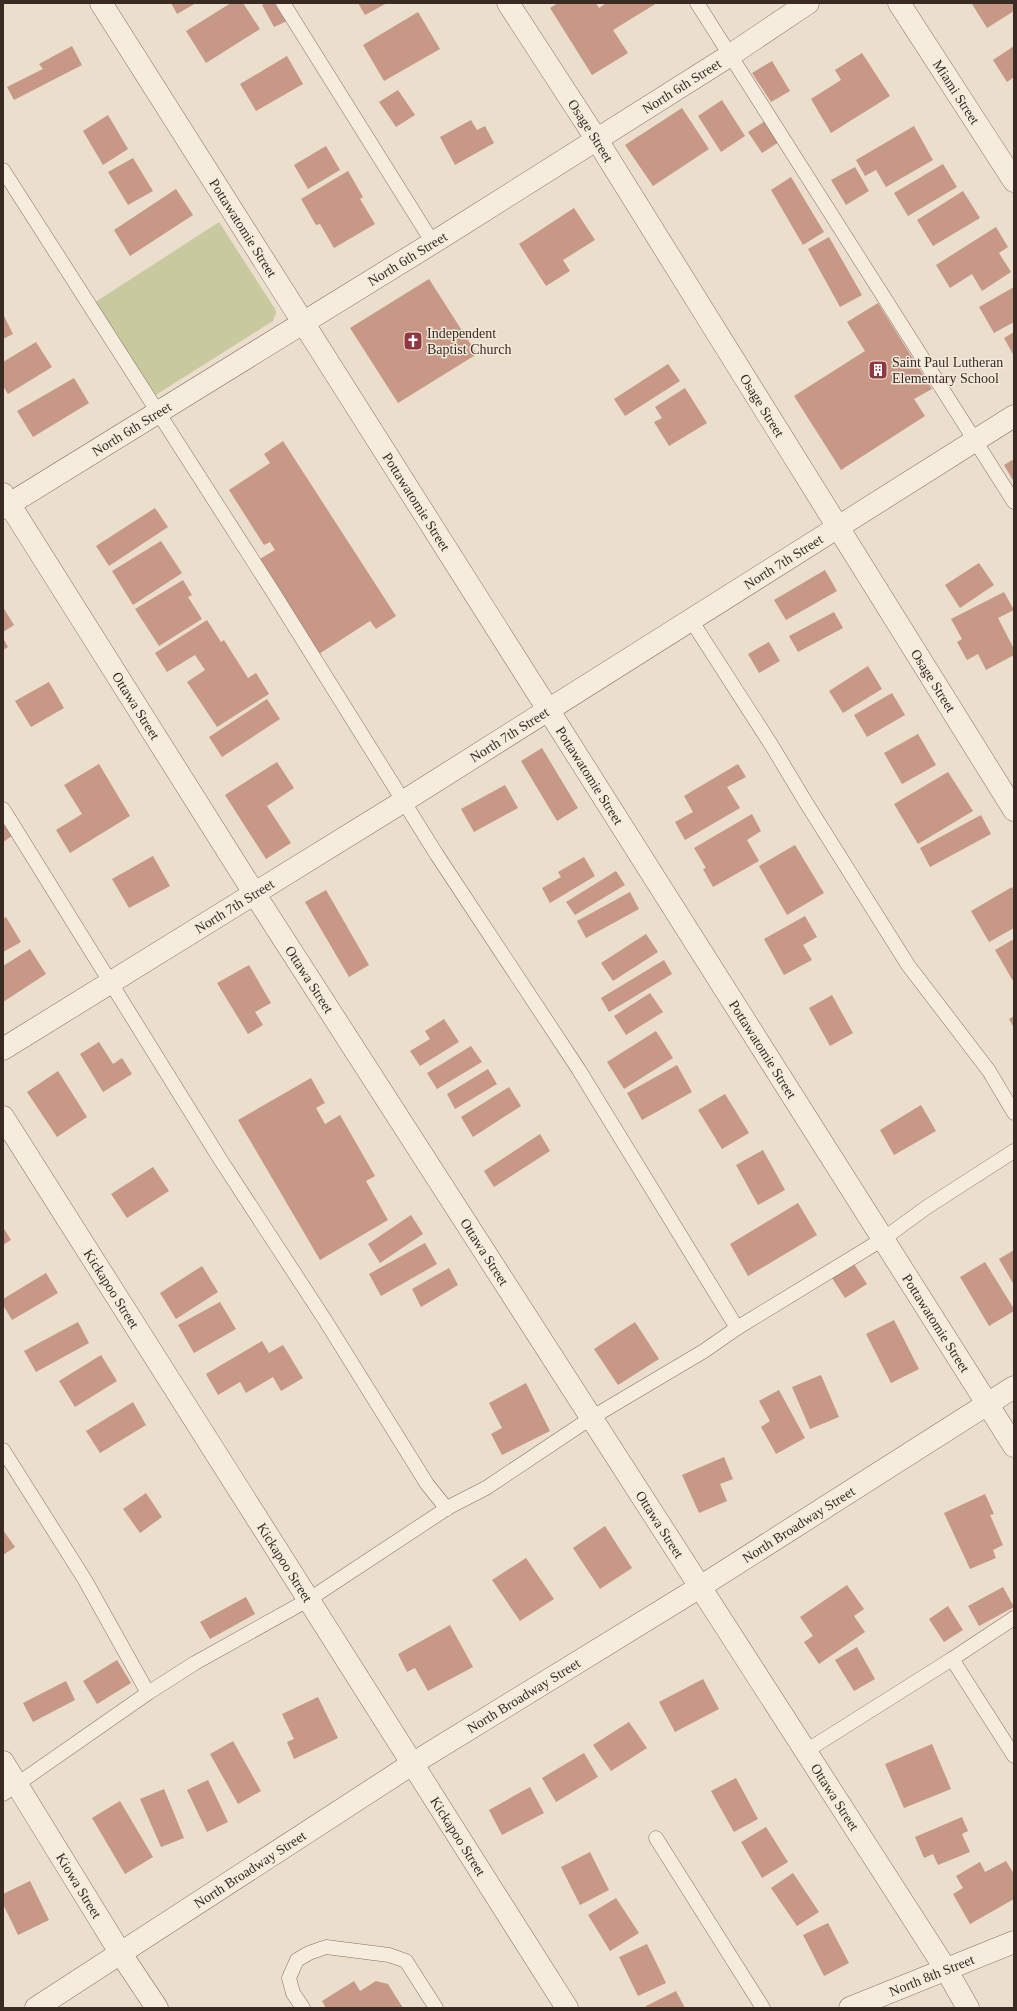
<svg xmlns="http://www.w3.org/2000/svg" width="1017" height="2011" font-family="Georgia,serif">
	<style>
		.green { fill: #c9c9a0 }
		.building { fill: #c69885 }
		.lines { fill: none; stroke-linecap: round; stroke-linejoin: round }
		.service-casing { stroke: #877161; stroke-width: 15 }
		.minor-casing { stroke: #877161; stroke-width: 23 }
		.tertiary-casing { stroke: #877161; stroke-width: 23 }
		.service { stroke: #f6ecde; stroke-width: 14 }
		.minor { stroke: #f6ecde; stroke-width: 22 }
		.tertiary { stroke: #f6ecde; stroke-width: 22 }
		.labels { text-anchor: middle; dominant-baseline: central; stroke-width: 3; stroke-linejoin: round; paint-order: stroke }
		.street-label { font-size: 14px; fill: #392b23; stroke: #f3e9db }
		.poi-label { font-size: 14px; fill: #392b23; stroke: #f3e9db; text-anchor: start }
	</style>
	<rect width="100%" height="100%" fill="#ebdecc"/>
	<path class="green" d="M 219,222 L 275,309 L 276,313 L 273,321 L 154,396 L 94,303 Z"/>
	<g class="building">
		<path d="M 171,3 L 196,3 L 177,14 Z"/>
		<path d="M 231,3 L 243,3 L 260,29 L 206,63 L 186,31 Z"/>
		<path d="M 265,3 L 274,3 L 287,21 L 274,27 L 262,5 Z"/>
		<path d="M 358,3 L 387,3 L 365,15 Z"/>
		<path d="M 558,3 L 596,3 L 599,8 L 606,3 L 657,3 L 613,30 L 628,53 L 592,75 L 550,8 Z"/>
		<path d="M 973,3 L 1014,3 L 1014,11 L 987,28 L 972,4 Z"/>
		<path d="M 418,12 L 440,49 L 384,81 L 363,45 Z"/>
		<path d="M 72,46 L 82,65 L 14,100 L 7,87 L 43,69 L 39,64 Z"/>
		<path d="M 1014,46 L 1014,77 L 1007,82 L 993,60 Z"/>
		<path d="M 862,53 L 890,96 L 831,133 L 811,99 L 841,80 L 835,70 Z"/>
		<path d="M 287,56 L 303,84 L 256,111 L 240,84 Z"/>
		<path d="M 772,61 L 790,91 L 771,102 L 752,73 Z"/>
		<path d="M 398,90 L 415,115 L 396,127 L 379,102 Z"/>
		<path d="M 722,100 L 745,136 L 721,152 L 698,116 Z"/>
		<path d="M 682,108 L 709,149 L 653,186 L 625,145 Z"/>
		<path d="M 108,115 L 128,149 L 103,165 L 83,131 Z"/>
		<path d="M 471,120 L 477,130 L 485,126 L 494,143 L 455,165 L 440,137 Z"/>
		<path d="M 765,121 L 779,142 L 762,153 L 748,132 Z"/>
		<path d="M 914,126 L 933,160 L 886,187 L 876,170 L 865,176 L 856,160 Z"/>
		<path d="M 326,146 L 340,170 L 308,189 L 294,165 Z"/>
		<path d="M 133,158 L 153,191 L 128,205 L 108,172 Z"/>
		<path d="M 943,164 L 957,187 L 908,216 L 894,193 Z"/>
		<path d="M 855,167 L 869,191 L 846,205 L 831,180 Z"/>
		<path d="M 348,171 L 363,197 L 360,199 L 375,224 L 334,248 L 320,224 L 316,225 L 301,199 Z"/>
		<path d="M 791,177 L 824,232 L 803,245 L 771,190 Z"/>
		<path d="M 176,189 L 193,215 L 130,256 L 114,230 Z"/>
		<path d="M 963,191 L 980,218 L 933,246 L 917,220 Z"/>
		<path d="M 574,208 L 595,240 L 563,260 L 570,271 L 546,286 L 519,244 Z"/>
		<path d="M 996,227 L 1008,247 L 999,253 L 1011,272 L 982,291 L 972,274 L 950,288 L 936,265 Z"/>
		<path d="M 829,237 L 862,295 L 840,307 L 808,249 Z"/>
		<path d="M 429,279 L 477,354 L 398,403 L 350,328 Z"/>
		<path d="M 1014,287 L 1014,322 L 994,333 L 979,307 Z"/>
		<path d="M 878,303 L 932,389 L 914,399 L 925,416 L 841,470 L 794,396 L 865,351 L 847,322 Z"/>
		<path d="M 3,314 L 13,334 L 3,339 Z"/>
		<path d="M 1014,332 L 1014,356 L 1004,338 Z"/>
		<path d="M 36,342 L 52,367 L 8,394 L 3,386 L 3,362 Z"/>
		<path d="M 668,364 L 680,381 L 625,416 L 614,399 Z"/>
		<path d="M 74,378 L 89,403 L 33,437 L 17,411 Z"/>
		<path d="M 685,388 L 707,423 L 669,446 L 654,422 L 662,418 L 655,407 Z"/>
		<path d="M 283,441 L 396,616 L 376,629 L 370,621 L 319,654 L 258,560 L 275,550 L 270,542 L 264,545 L 229,490 L 270,463 L 264,454 Z"/>
		<path d="M 1014,459 L 1014,482 L 1004,465 Z"/>
		<path d="M 155,508 L 168,527 L 109,566 L 96,546 Z"/>
		<path d="M 161,541 L 182,573 L 133,605 L 112,571 Z"/>
		<path d="M 979,563 L 994,585 L 960,608 L 945,585 Z"/>
		<path d="M 825,570 L 837,591 L 786,620 L 774,600 Z"/>
		<path d="M 183,580 L 192,595 L 188,597 L 202,619 L 159,646 L 135,609 Z"/>
		<path d="M 1004,592 L 1014,610 L 998,618 L 1014,649 L 1014,655 L 986,670 L 978,654 L 967,660 L 957,642 L 962,639 L 951,619 Z"/>
		<path d="M 3,607 L 14,625 L 3,632 Z"/>
		<path d="M 834,612 L 843,628 L 798,652 L 789,636 Z"/>
		<path d="M 207,620 L 221,642 L 224,640 L 248,678 L 256,673 L 269,694 L 217,727 L 187,682 L 205,670 L 195,655 L 167,672 L 155,653 Z"/>
		<path d="M 3,638 L 8,647 L 3,650 Z"/>
		<path d="M 769,642 L 780,661 L 759,673 L 748,654 Z"/>
		<path d="M 868,666 L 882,689 L 843,713 L 829,691 Z"/>
		<path d="M 49,682 L 64,708 L 31,727 L 15,701 Z"/>
		<path d="M 892,693 L 905,715 L 867,737 L 854,715 Z"/>
		<path d="M 267,699 L 280,719 L 222,757 L 209,737 Z"/>
		<path d="M 918,734 L 936,765 L 902,784 L 884,753 Z"/>
		<path d="M 542,748 L 578,808 L 557,821 L 521,761 Z"/>
		<path d="M 277,762 L 294,788 L 267,806 L 291,843 L 266,859 L 225,795 Z"/>
		<path d="M 99,764 L 130,816 L 70,853 L 56,830 L 82,814 L 64,785 Z"/>
		<path d="M 738,764 L 746,777 L 727,787 L 740,808 L 685,840 L 675,822 L 693,812 L 684,796 Z"/>
		<path d="M 948,772 L 973,811 L 918,844 L 894,804 Z"/>
		<path d="M 505,785 L 518,808 L 474,832 L 461,809 Z"/>
		<path d="M 752,814 L 761,831 L 747,840 L 759,861 L 713,887 L 703,869 L 706,868 L 694,848 Z"/>
		<path d="M 981,815 L 991,834 L 930,867 L 920,848 Z"/>
		<path d="M 3,823 L 12,836 L 3,842 Z"/>
		<path d="M 795,845 L 824,893 L 787,915 L 759,866 Z"/>
		<path d="M 153,856 L 170,886 L 129,908 L 112,879 Z"/>
		<path d="M 584,857 L 595,876 L 550,903 L 542,888 L 561,877 L 558,872 Z"/>
		<path d="M 616,871 L 625,885 L 575,915 L 566,902 Z"/>
		<path d="M 1012,887 L 1014,891 L 1014,928 L 989,942 L 971,911 Z"/>
		<path d="M 326,890 L 369,965 L 349,977 L 305,902 Z"/>
		<path d="M 630,892 L 639,909 L 586,938 L 577,921 Z"/>
		<path d="M 805,916 L 817,937 L 803,945 L 812,960 L 784,975 L 764,939 Z"/>
		<path d="M 6,917 L 21,942 L 3,952 L 3,919 Z"/>
		<path d="M 646,934 L 658,952 L 613,981 L 601,963 Z"/>
		<path d="M 1014,939 L 1014,980 L 1013,981 L 995,950 Z"/>
		<path d="M 30,949 L 46,974 L 3,1002 L 3,966 Z"/>
		<path d="M 664,960 L 672,974 L 609,1012 L 601,998 Z"/>
		<path d="M 249,965 L 271,1003 L 255,1012 L 263,1025 L 248,1034 L 217,983 Z"/>
		<path d="M 650,993 L 663,1012 L 626,1035 L 614,1016 Z"/>
		<path d="M 832,995 L 853,1033 L 830,1046 L 809,1008 Z"/>
		<path d="M 1014,1016 L 1014,1028 L 1009,1019 Z"/>
		<path d="M 444,1019 L 459,1042 L 420,1066 L 410,1051 L 430,1039 L 425,1031 Z"/>
		<path d="M 656,1031 L 673,1058 L 624,1089 L 607,1062 Z"/>
		<path d="M 99,1042 L 113,1064 L 122,1058 L 132,1074 L 103,1092 L 80,1054 Z"/>
		<path d="M 471,1046 L 482,1062 L 437,1089 L 427,1073 Z"/>
		<path d="M 677,1065 L 692,1092 L 642,1120 L 627,1093 Z"/>
		<path d="M 488,1069 L 497,1084 L 455,1109 L 447,1094 Z"/>
		<path d="M 58,1071 L 87,1117 L 57,1137 L 27,1092 Z"/>
		<path d="M 311,1078 L 325,1103 L 316,1108 L 325,1124 L 340,1115 L 375,1176 L 366,1181 L 388,1220 L 320,1260 L 238,1120 Z"/>
		<path d="M 509,1087 L 521,1106 L 473,1137 L 461,1117 Z"/>
		<path d="M 725,1094 L 749,1133 L 722,1149 L 698,1110 Z"/>
		<path d="M 921,1105 L 936,1131 L 894,1155 L 880,1130 Z"/>
		<path d="M 540,1134 L 550,1151 L 494,1187 L 484,1171 Z"/>
		<path d="M 763,1150 L 785,1190 L 758,1205 L 736,1165 Z"/>
		<path d="M 153,1167 L 169,1191 L 127,1218 L 111,1194 Z"/>
		<path d="M 798,1203 L 817,1235 L 748,1276 L 730,1244 Z"/>
		<path d="M 411,1215 L 423,1234 L 380,1263 L 368,1244 Z"/>
		<path d="M 3,1227 L 11,1240 L 3,1245 Z"/>
		<path d="M 425,1243 L 437,1264 L 381,1296 L 369,1274 Z"/>
		<path d="M 1014,1250 L 1014,1285 L 999,1259 Z"/>
		<path d="M 985,1262 L 1014,1309 L 1014,1311 L 989,1326 L 960,1277 Z"/>
		<path d="M 854,1264 L 867,1284 L 845,1298 L 832,1278 Z"/>
		<path d="M 202,1266 L 218,1292 L 176,1319 L 160,1293 Z"/>
		<path d="M 449,1268 L 458,1285 L 421,1307 L 412,1289 Z"/>
		<path d="M 46,1273 L 58,1293 L 12,1320 L 3,1305 L 3,1299 Z"/>
		<path d="M 220,1302 L 236,1329 L 194,1353 L 178,1325 Z"/>
		<path d="M 894,1320 L 919,1369 L 891,1383 L 866,1334 Z"/>
		<path d="M 78,1322 L 89,1343 L 36,1372 L 24,1351 Z"/>
		<path d="M 635,1322 L 659,1359 L 618,1385 L 594,1349 Z"/>
		<path d="M 262,1341 L 269,1353 L 283,1345 L 303,1378 L 281,1391 L 273,1377 L 246,1393 L 240,1382 L 218,1395 L 206,1374 Z"/>
		<path d="M 101,1355 L 117,1381 L 75,1407 L 59,1381 Z"/>
		<path d="M 821,1375 L 839,1417 L 810,1429 L 792,1387 Z"/>
		<path d="M 526,1383 L 550,1431 L 502,1455 L 491,1434 L 502,1428 L 489,1403 Z"/>
		<path d="M 779,1390 L 805,1438 L 776,1454 L 761,1427 L 770,1421 L 759,1401 Z"/>
		<path d="M 133,1402 L 146,1425 L 100,1453 L 86,1431 Z"/>
		<path d="M 724,1457 L 733,1479 L 720,1484 L 727,1501 L 699,1513 L 682,1475 Z"/>
		<path d="M 146,1493 L 162,1517 L 140,1533 L 123,1509 Z"/>
		<path d="M 985,1494 L 994,1514 L 990,1515 L 1003,1545 L 993,1550 L 996,1558 L 970,1569 L 944,1513 Z"/>
		<path d="M 605,1526 L 632,1568 L 600,1589 L 573,1548 Z"/>
		<path d="M 3,1530 L 15,1547 L 3,1555 Z"/>
		<path d="M 526,1558 L 554,1599 L 520,1621 L 492,1580 Z"/>
		<path d="M 847,1585 L 864,1609 L 854,1616 L 865,1632 L 819,1664 L 804,1642 L 813,1636 L 800,1617 Z"/>
		<path d="M 1003,1587 L 1014,1607 L 979,1626 L 968,1606 Z"/>
		<path d="M 246,1597 L 255,1614 L 210,1639 L 200,1622 Z"/>
		<path d="M 948,1606 L 963,1630 L 944,1642 L 929,1619 Z"/>
		<path d="M 450,1625 L 473,1667 L 428,1691 L 415,1668 L 407,1672 L 398,1654 Z"/>
		<path d="M 857,1647 L 875,1679 L 854,1691 L 835,1660 Z"/>
		<path d="M 117,1660 L 131,1683 L 97,1704 L 83,1681 Z"/>
		<path d="M 703,1679 L 719,1709 L 675,1732 L 659,1702 Z"/>
		<path d="M 66,1681 L 75,1700 L 33,1722 L 23,1703 Z"/>
		<path d="M 318,1697 L 338,1738 L 294,1759 L 287,1742 L 294,1739 L 282,1714 Z"/>
		<path d="M 629,1722 L 647,1748 L 611,1771 L 593,1745 Z"/>
		<path d="M 233,1741 L 261,1791 L 238,1804 L 210,1754 Z"/>
		<path d="M 932,1744 L 951,1789 L 904,1808 L 885,1764 Z"/>
		<path d="M 584,1753 L 598,1777 L 556,1802 L 542,1778 Z"/>
		<path d="M 736,1778 L 758,1819 L 734,1832 L 711,1791 Z"/>
		<path d="M 208,1780 L 228,1822 L 207,1832 L 187,1790 Z"/>
		<path d="M 530,1787 L 544,1813 L 502,1835 L 489,1810 Z"/>
		<path d="M 164,1789 L 184,1838 L 161,1847 L 140,1799 Z"/>
		<path d="M 120,1801 L 153,1857 L 125,1874 L 92,1818 Z"/>
		<path d="M 962,1817 L 968,1831 L 962,1834 L 970,1852 L 938,1865 L 933,1854 L 924,1858 L 915,1837 Z"/>
		<path d="M 766,1827 L 788,1862 L 762,1878 L 741,1842 Z"/>
		<path d="M 590,1852 L 609,1890 L 580,1905 L 561,1867 Z"/>
		<path d="M 1006,1861 L 1014,1874 L 1014,1899 L 970,1924 L 953,1894 L 963,1888 L 956,1876 L 980,1862 L 985,1872 Z"/>
		<path d="M 793,1873 L 819,1912 L 797,1926 L 771,1888 Z"/>
		<path d="M 30,1881 L 49,1920 L 18,1935 L 3,1904 L 3,1894 Z"/>
		<path d="M 616,1898 L 639,1933 L 610,1951 L 588,1915 Z"/>
		<path d="M 828,1923 L 849,1963 L 824,1976 L 803,1935 Z"/>
		<path d="M 647,1944 L 666,1983 L 638,1996 L 619,1957 Z"/>
		<path d="M 354,1981 L 360,1991 L 376,1981 L 388,1984 L 403,2008 L 326,2008 L 322,2001 Z"/>
		<path d="M 676,1991 L 685,2008 L 647,2008 L 646,2006 Z"/>
	</g>
	<g class="lines">
		<defs>
			<g id="service">
				<path d="M 283,3 L 433,243"/>
				<path d="M 697,3 L 1014,502"/>
				<path d="M 3,170 L 273,592 L 437,855 L 579,1070 L 737,1328 L 883,1239 L 927,1207 L 1014,1151"/>
				<path d="M 691,620 L 772,746 L 805,801 L 908,965 L 989,1071 L 1014,1113"/>
				<path d="M 3,809 L 220,1159 L 325,1320 L 427,1484 L 447,1509"/>
				<path d="M 3,1450 L 85,1580 L 148,1693"/>
				<path d="M 1014,1618 L 952,1659 L 1014,1756"/>
				<path d="M 806,1751 L 952,1659"/>
				<path d="M 3,1794 L 148,1693 L 195,1663 L 308,1600 L 449,1507 L 486,1488 L 591,1418 L 704,1351 L 737,1328"/>
				<path d="M 656,1838 L 763,2008"/>
				<path d="M 303,2008 L 293,1993 L 289,1978 L 297,1960 L 309,1953 L 326,1947 L 389,1955 L 406,1961 L 436,2008"/>
			</g>
			<g id="minor">
				<path id="s1" d="M 101,3 L 1014,1446"/>
				<path id="s2" d="M 3,494 L 254,893 L 947,1971 L 968,2008"/>
				<path id="s3" d="M 3,508 L 447,234 L 729,56 L 808,3"/>
				<path id="s4" d="M 3,1117 L 567,2008"/>
				<path id="s5" d="M 3,1762 L 121,1954 L 157,2008"/>
				<path id="s6" d="M 850,2008 L 1014,1942"/>
			</g>
			<g id="tertiary">
				<path id="s7" d="M 508,3 L 597,140 L 1014,810"/>
				<path id="s8" d="M 899,3 L 1014,181"/>
				<path id="s9" d="M 3,1049 L 404,801 L 1014,416"/>
				<path id="s10" d="M 36,2008 L 412,1764 L 700,1587 L 1014,1387"/>
			</g>
		</defs>
		<use href="#service" class="service-casing"/>
		<use href="#minor" class="minor-casing"/>
		<use href="#tertiary" class="tertiary-casing"/>
		<use href="#service" class="service"/>
		<use href="#minor" class="minor"/>
		<use href="#tertiary" class="tertiary"/>
	</g>
	<defs>
		<symbol id="church-square" viewBox="-11 -11 22 22"><rect x="-9" y="-9" width="18" height="18" rx="4" fill="#903742" stroke="#f3e9db"/><path d="M-1.2-6h2.4v3.5h3.3v2.4h-3.3V6h-2.4V-.1h-3.3v-2.4h3.3Z" fill="#fff"/></symbol>
		<symbol id="building-square" viewBox="-11 -11 22 22"><rect x="-9" y="-9" width="18" height="18" rx="4" fill="#903742" stroke="#f3e9db"/><path d="M-4-6H4V6H1V3H-1V6H-4ZM-2.5-4.3h1.7v1.8h-1.7ZM.8-4.3h1.7v1.8H.8ZM-2.5-1h1.7V.8h-1.7ZM.8-1h1.7V.8H.8Z" fill="#fff"/></symbol>
	</defs>
	<g fill-rule="evenodd">
		<use href="#church-square" x="402" y="330" width="22" height="22"/>
		<use href="#building-square" x="867" y="359" width="22" height="22"/>
	</g>
	<g class="labels">
		<g class="street-label">
			<text stroke="none"><textPath href="#s3" startOffset="799">North 6th Street</textPath></text>
			<text stroke="none"><textPath href="#s8" startOffset="106">Miami Street</textPath></text>
			<text stroke="none"><textPath href="#s7" startOffset="152">Osage Street</textPath></text>
			<text stroke="none"><textPath href="#s1" startOffset="266">Pottawatomie Street</textPath></text>
			<text stroke="none"><textPath href="#s3" startOffset="475">North 6th Street</textPath></text>
			<text stroke="none"><textPath href="#s7" startOffset="476">Osage Street</textPath></text>
			<text stroke="none"><textPath href="#s3" startOffset="151">North 6th Street</textPath></text>
			<text stroke="none"><textPath href="#s1" startOffset="590">Pottawatomie Street</textPath></text>
			<text stroke="none"><textPath href="#s9" startOffset="920">North 7th Street</textPath></text>
			<text stroke="none"><textPath href="#s7" startOffset="800">Osage Street</textPath></text>
			<text stroke="none"><textPath href="#s2" startOffset="250">Ottawa Street</textPath></text>
			<text stroke="none"><textPath href="#s9" startOffset="596">North 7th Street</textPath></text>
			<text stroke="none"><textPath href="#s1" startOffset="914">Pottawatomie Street</textPath></text>
			<text stroke="none"><textPath href="#s9" startOffset="272">North 7th Street</textPath></text>
			<text stroke="none"><textPath href="#s2" startOffset="574">Ottawa Street</textPath></text>
			<text stroke="none"><textPath href="#s1" startOffset="1238">Pottawatomie Street</textPath></text>
			<text stroke="none"><textPath href="#s2" startOffset="898">Ottawa Street</textPath></text>
			<text stroke="none"><textPath href="#s4" startOffset="203">Kickapoo Street</textPath></text>
			<text stroke="none"><textPath href="#s1" startOffset="1562">Pottawatomie Street</textPath></text>
			<text stroke="none"><textPath href="#s2" startOffset="1222">Ottawa Street</textPath></text>
			<text stroke="none"><textPath href="#s10" startOffset="903">North Broadway Street</textPath></text>
			<text stroke="none"><textPath href="#s4" startOffset="527">Kickapoo Street</textPath></text>
			<text stroke="none"><textPath href="#s10" startOffset="579">North Broadway Street</textPath></text>
			<text stroke="none"><textPath href="#s2" startOffset="1546">Ottawa Street</textPath></text>
			<text stroke="none"><textPath href="#s4" startOffset="851">Kickapoo Street</textPath></text>
			<text stroke="none"><textPath href="#s10" startOffset="255">North Broadway Street</textPath></text>
			<text stroke="none"><textPath href="#s5" startOffset="145">Kiowa Street</textPath></text>
			<text stroke="none"><textPath href="#s6" startOffset="88">North 8th Street</textPath></text>
		</g>
		<g class="poi-label">
			<text x="427" y="333">Independent<tspan x="427" dy="16">Baptist Church</tspan></text>
			<text x="892" y="362">Saint Paul Lutheran<tspan x="892" dy="16">Elementary School</tspan></text>
		</g>
	</g>
	<rect width="1017" height="2011" fill="none" stroke="#392b23" stroke-width="8"/>
</svg>
